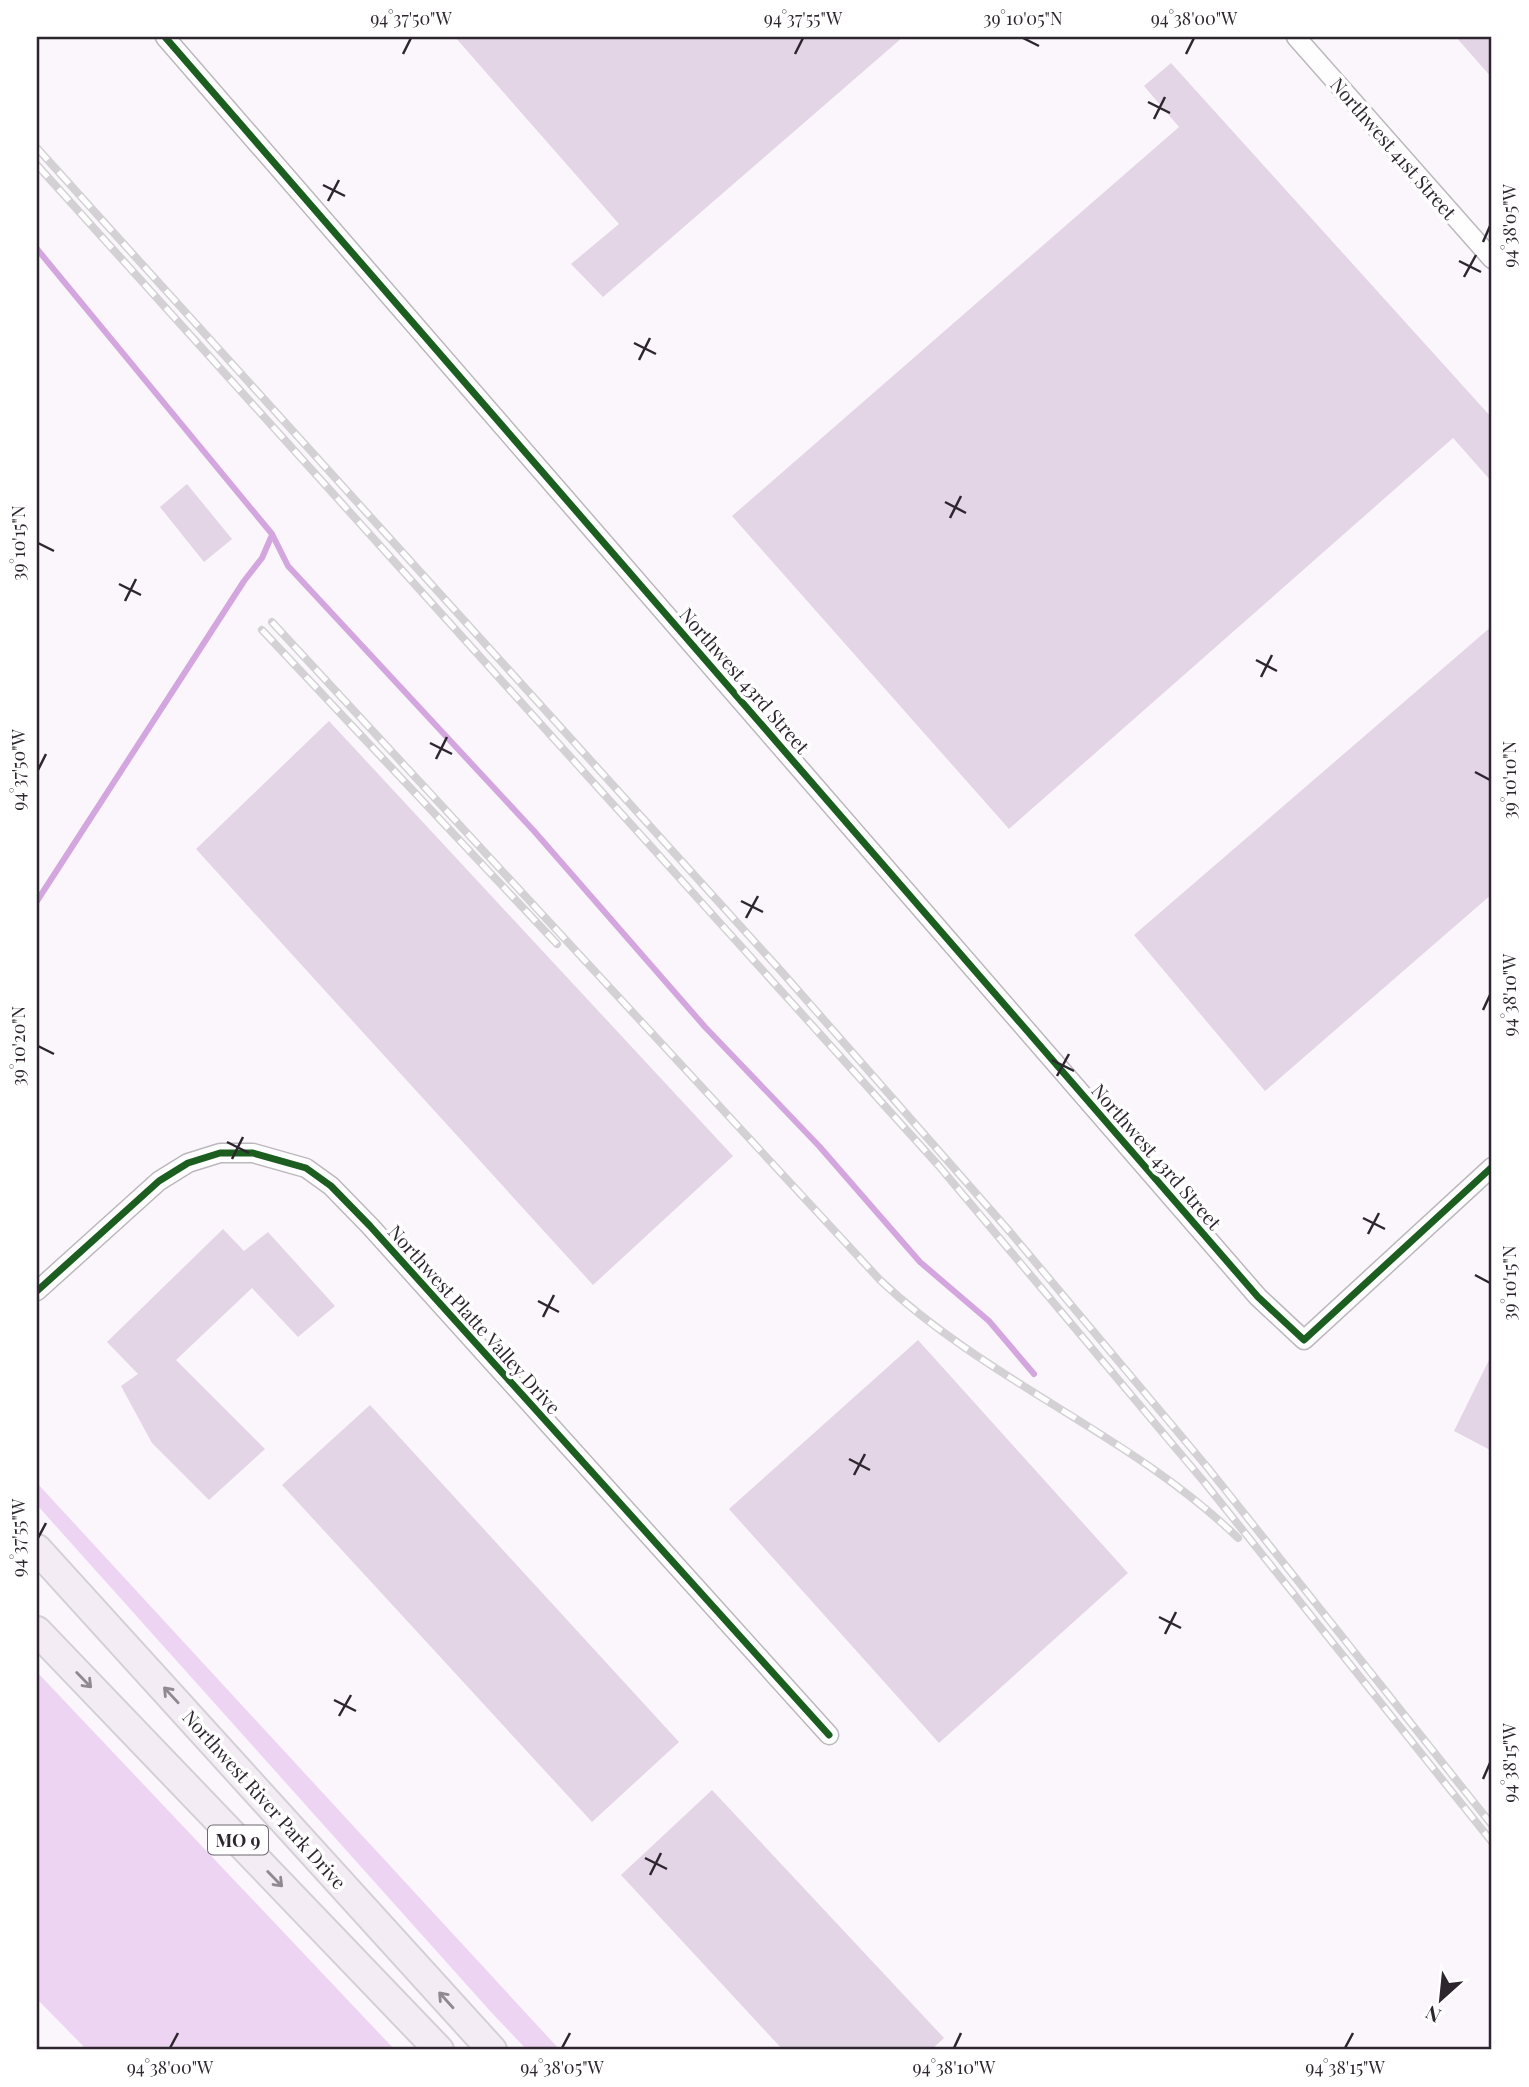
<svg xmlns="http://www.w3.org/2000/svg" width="1529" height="2087" font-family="'Playfair Display',serif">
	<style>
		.green { fill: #edd4f3 }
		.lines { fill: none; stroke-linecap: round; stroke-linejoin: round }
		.stream { stroke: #d4a6df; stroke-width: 6 }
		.building { fill: #e3d4e6 }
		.minor-casing { stroke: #bdb7be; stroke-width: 21 }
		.primary-casing { stroke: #d3d0d5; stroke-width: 32 }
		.minor { stroke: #fefeff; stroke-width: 18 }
		.primary { stroke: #f3ecf5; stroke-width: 28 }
		.rail-casing { stroke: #d3d1d4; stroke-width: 8 }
		.rail { stroke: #fff; stroke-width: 5; stroke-dasharray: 16; stroke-linecap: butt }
		.cycleway-casing { stroke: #fff; stroke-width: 11 }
		.cycleway { stroke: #1b5e20; stroke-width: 7 }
		.oneway { stroke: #908992 }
		.ticks { fill: none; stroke: #2d262f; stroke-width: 2.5 }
		.labels { text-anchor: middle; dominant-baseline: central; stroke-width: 7; stroke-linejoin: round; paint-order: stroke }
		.shield { fill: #fff; stroke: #6c676d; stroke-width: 2 }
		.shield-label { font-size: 18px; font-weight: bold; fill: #2d262f }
		.street-label { font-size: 19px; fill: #2d262f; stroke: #fff }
		.neatline { fill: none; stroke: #2d262f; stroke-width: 2.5 }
		.ticks-label { font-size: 18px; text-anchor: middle; fill: #2d262f }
	</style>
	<rect width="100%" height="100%" fill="#fbf6fc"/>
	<g class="green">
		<path d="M 37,1483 L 560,2050 L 527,2050 L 491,2012 L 37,1505 Z"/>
		<path d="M 37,1672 L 395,2050 L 87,2050 L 37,1999 Z"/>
	</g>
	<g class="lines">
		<g class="stream">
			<path d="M 37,249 L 272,534 L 288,566 L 534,831 L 705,1027 L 819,1146 L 920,1262 L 989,1321 L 1034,1374"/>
			<path d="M 37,901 L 244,581 L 262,558 L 272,535"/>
		</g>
	</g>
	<g class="building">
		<path d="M 455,37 L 903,37 L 603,297 L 571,264 L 619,224 Z"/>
		<path d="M 1456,37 L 1492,37 L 1492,78 Z"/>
		<path d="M 1171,63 L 1492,418 L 1492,482 L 1453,438 L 1009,829 L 732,516 L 1179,127 L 1144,86 Z"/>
		<path d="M 187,484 L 232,539 L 204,562 L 160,507 Z"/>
		<path d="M 1492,626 L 1492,894 L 1265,1091 L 1134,935 Z"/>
		<path d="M 329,721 L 733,1156 L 593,1285 L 196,849 Z"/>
		<path d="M 223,1229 L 244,1251 L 268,1232 L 335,1306 L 298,1337 L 252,1288 L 176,1360 L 265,1449 L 209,1500 L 152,1443 L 121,1386 L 138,1374 L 107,1342 Z"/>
		<path d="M 918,1340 L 1128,1573 L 939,1743 L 729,1509 Z"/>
		<path d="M 1492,1354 L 1492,1451 L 1454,1431 Z"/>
		<path d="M 370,1405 L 679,1742 L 592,1822 L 282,1485 Z"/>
		<path d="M 712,1790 L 944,2038 L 931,2050 L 783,2050 L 621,1875 Z"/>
	</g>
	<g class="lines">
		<defs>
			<g id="minor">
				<path d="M 165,37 L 1258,1297 L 1304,1340 L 1492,1167"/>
				<path d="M 1296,37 L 1492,259"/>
				<path d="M 37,1291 L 159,1181 L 188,1163 L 220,1153 L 253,1153 L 306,1168 L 331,1186 L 370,1226 L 829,1735"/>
			</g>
			<g id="primary">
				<path d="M 37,1549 L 492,2050"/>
				<path d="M 37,1631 L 439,2050"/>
			</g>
		</defs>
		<use href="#minor" class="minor-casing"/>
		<use href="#primary" class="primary-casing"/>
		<use href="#minor" class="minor"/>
		<use href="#primary" class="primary"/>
		<defs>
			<g id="rail">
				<path d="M 37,148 L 781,971 L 1010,1232 L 1208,1468 L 1492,1825"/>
				<path d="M 37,165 L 938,1165 L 1205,1483 L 1492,1842"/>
				<path d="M 272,622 L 880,1280 C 988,1382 1132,1435 1238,1538"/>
				<path d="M 262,630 L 557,944"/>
			</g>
		</defs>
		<use href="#rail" class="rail-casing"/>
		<use href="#rail" class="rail"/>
		<defs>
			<g id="cycleway">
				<path d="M 165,37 L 1258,1297 L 1304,1340 L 1492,1167"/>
				<path d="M 37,1291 L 159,1181 L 188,1163 L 220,1153 L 253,1153 L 306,1168 L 331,1186 L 370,1226 L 829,1735"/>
			</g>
		</defs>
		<use href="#cycleway" class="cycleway-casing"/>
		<use href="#cycleway" class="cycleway"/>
	</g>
	<defs><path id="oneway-shaft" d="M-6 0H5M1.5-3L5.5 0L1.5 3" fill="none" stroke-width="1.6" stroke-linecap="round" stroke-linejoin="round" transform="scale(1.75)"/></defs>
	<g class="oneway">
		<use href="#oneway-shaft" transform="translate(84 1680) rotate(46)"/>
		<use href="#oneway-shaft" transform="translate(171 1695) rotate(-133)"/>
		<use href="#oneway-shaft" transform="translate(275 1879) rotate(46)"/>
		<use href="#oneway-shaft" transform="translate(446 2000) rotate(-132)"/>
	</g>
	<path class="ticks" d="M 1023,38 L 1039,46M 403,54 L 411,38M 795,54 L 803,38M 1186,54 L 1194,38M 1148,102 L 1170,113M 1154,119 L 1165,97M 323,185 L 345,196M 328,201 L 339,180M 1483,242 L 1490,226M 1459,261 L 1481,272M 1464,277 L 1476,255M 634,343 L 656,354M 639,360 L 650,338M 945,502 L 966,513M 950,518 L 961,496M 38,543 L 54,551M 119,584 L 141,595M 125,601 L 136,579M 1256,660 L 1277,671M 1261,677 L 1272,655M 430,743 L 452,754M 436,759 L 447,737M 38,770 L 46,754M 1475,772 L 1490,780M 741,901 L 763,912M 746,918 L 758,896M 1483,1010 L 1490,995M 38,1046 L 54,1054M 1052,1060 L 1074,1071M 1057,1076 L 1069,1054M 227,1142 L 249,1153M 232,1159 L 243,1137M 1363,1218 L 1385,1229M 1368,1234 L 1379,1213M 1475,1275 L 1490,1283M 538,1301 L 559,1312M 543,1317 L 554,1295M 849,1459 L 870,1470M 854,1475 L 865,1454M 38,1538 L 46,1523M 1159,1617 L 1181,1628M 1165,1634 L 1176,1612M 334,1700 L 356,1711M 339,1716 L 351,1695M 1483,1779 L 1490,1763M 645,1858 L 667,1869M 650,1875 L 661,1853M 170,2048 L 178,2033M 562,2048 L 570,2033M 954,2048 L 961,2033M 1345,2048 L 1353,2033"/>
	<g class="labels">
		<rect class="shield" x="208" y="1825.5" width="60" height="29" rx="5"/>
		<g class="shield-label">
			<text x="238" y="1840">MO 9</text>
		</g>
		<g class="street-label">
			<text transform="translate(1394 148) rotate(49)">Northwest 41st Street</text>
			<text transform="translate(745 680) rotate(49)">Northwest 43rd Street</text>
			<text transform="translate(1157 1156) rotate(49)">Northwest 43rd Street</text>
			<text transform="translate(475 1319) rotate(48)">Northwest Platte Valley Drive</text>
			<text transform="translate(265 1799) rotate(48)">Northwest River Park Drive</text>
		</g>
	</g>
	<rect width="1529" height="2087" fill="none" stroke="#ffffff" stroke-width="77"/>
	<g transform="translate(1441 1999) rotate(207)" stroke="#ffffff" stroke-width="5" paint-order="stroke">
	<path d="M0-5L12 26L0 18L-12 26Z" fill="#2d262f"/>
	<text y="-10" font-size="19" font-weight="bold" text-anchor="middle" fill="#2d262f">N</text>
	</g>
	<rect x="38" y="38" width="1452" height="2010" class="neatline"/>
	<g class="ticks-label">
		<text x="411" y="25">94°37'50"W</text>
		<text x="803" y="25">94°37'55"W</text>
		<text x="1023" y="25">39°10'05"N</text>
		<text x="1194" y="25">94°38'00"W</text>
		<text transform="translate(1510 226) rotate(-90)" y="6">94°38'05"W</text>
		<text transform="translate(19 543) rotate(-90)" y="6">39°10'15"N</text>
		<text transform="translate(19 770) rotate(-90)" y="6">94°37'50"W</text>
		<text transform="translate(1510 780) rotate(-90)" y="6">39°10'10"N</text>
		<text transform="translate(1510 995) rotate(-90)" y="6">94°38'10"W</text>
		<text transform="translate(19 1046) rotate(-90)" y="6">39°10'20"N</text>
		<text transform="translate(1510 1283) rotate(-90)" y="6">39°10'15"N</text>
		<text transform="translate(19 1538) rotate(-90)" y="6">94°37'55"W</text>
		<text transform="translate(1510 1763) rotate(-90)" y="6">94°38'15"W</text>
		<text x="170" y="2074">94°38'00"W</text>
		<text x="562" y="2074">94°38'05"W</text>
		<text x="954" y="2074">94°38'10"W</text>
		<text x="1345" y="2074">94°38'15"W</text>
	</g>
</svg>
